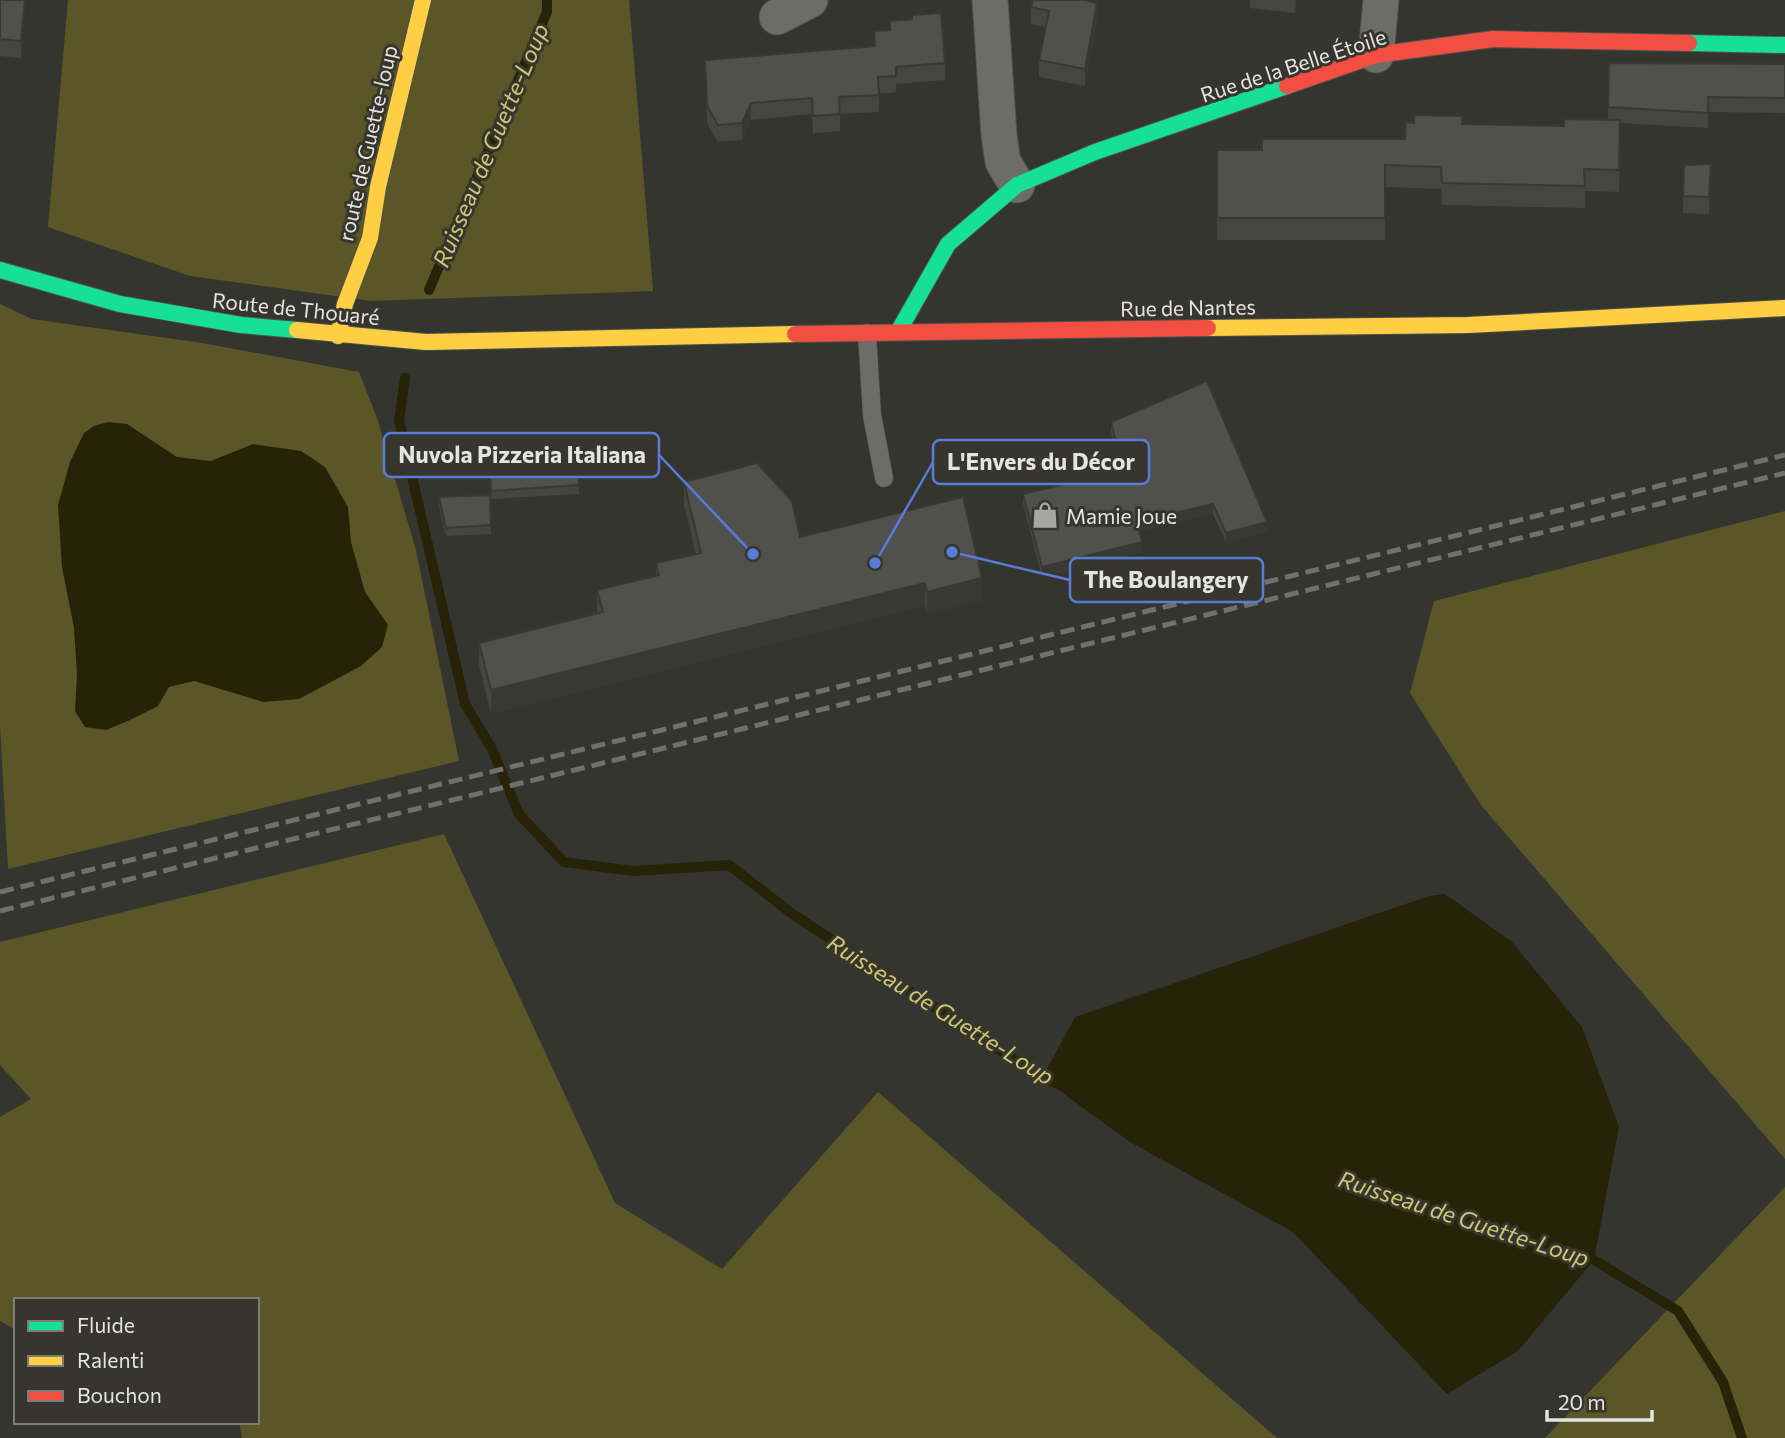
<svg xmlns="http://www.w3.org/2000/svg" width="1785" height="1438" font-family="Commissioner,sans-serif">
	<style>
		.green { fill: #5a5627 }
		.water { fill: #262308 }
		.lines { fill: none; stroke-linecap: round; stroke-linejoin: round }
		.stream { stroke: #262308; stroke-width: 10 }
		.lane-casing { stroke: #51514c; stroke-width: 19 }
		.street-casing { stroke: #51514c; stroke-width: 37 }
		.fast-casing { stroke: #51514c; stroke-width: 18 }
		.slow-casing { stroke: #51514c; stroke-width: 18 }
		.jam-casing { stroke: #51514c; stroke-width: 18 }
		.lane { stroke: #6c6c68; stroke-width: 18 }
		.street { stroke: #6c6c68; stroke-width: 35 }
		.fast { stroke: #16e098; stroke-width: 16 }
		.slow { stroke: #ffcf43; stroke-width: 16 }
		.jam { stroke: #f24e42; stroke-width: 16 }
		.rail { stroke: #70706c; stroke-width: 5; stroke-dasharray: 14 7; stroke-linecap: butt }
		.wall { fill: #454541 }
		.shaded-wall { fill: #383835 }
		.building { fill: #50504c; stroke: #383835; stroke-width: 2 }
		.labels { text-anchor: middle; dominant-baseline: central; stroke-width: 6; stroke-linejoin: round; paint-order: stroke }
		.street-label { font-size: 21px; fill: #e5e5df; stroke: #37362e }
		.poi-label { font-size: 21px; fill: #e5e5df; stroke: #37362e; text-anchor: start }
		.water-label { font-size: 23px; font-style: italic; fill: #cec672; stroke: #37362e }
		.leader { fill: none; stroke: #597bda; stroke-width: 2.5 }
		.callout-dot { fill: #597bda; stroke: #37362e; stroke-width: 2.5 }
		.callout { fill: #37362e; stroke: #597bda; stroke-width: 2.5 }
		.callout-label { font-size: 23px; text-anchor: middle; font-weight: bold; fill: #e5e5df }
	</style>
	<rect width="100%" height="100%" fill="#353530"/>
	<g class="green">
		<path d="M 68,0 L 629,0 L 653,291 L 372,301 L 190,276 L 48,227 Z"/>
		<path d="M 0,304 L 32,319 L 202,343 L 359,372 L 377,418 L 416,550 L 459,761 L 8,869 L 0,726 Z"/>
		<path d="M 1785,511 L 1785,1159 L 1481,805 L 1410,693 L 1434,601 Z"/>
		<path d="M 444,834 L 615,1203 L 722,1269 L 878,1092 L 1277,1438 L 242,1438 L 239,1422 L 257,1422 L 257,1300 L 16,1300 L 16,1330 L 0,1321 L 0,1117 L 31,1099 L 0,1065 L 0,942 Z"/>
		<path d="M 1785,1187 L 1785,1438 L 1545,1438 Z"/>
	</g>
	<g class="water">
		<path d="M 108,422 L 127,424 L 177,457 L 211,461 L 253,444 L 301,451 L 325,467 L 348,507 L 351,542 L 365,592 L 388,625 L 382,647 L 361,666 L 299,699 L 263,702 L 194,681 L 169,687 L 158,706 L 130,720 L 106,730 L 85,727 L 75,711 L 77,674 L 74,628 L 62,567 L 58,505 L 70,462 L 84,433 L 94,426 Z"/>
		<path d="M 1445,894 L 1512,942 L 1582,1027 L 1619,1127 L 1594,1260 L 1518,1351 L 1447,1394 L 1293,1232 L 1130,1142 L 1042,1078 L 1075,1017 L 1429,896 Z"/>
	</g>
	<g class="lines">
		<g class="stream">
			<path d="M 429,290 L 547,12 L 547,0"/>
			<path d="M 405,378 L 399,421 L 465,704 L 492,749 L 519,814 L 564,862 L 633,871 L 729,865 L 794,915 L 1042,1078 L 1056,1083"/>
			<path d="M 1583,1256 L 1594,1260 L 1678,1311 L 1723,1382 L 1742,1438"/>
		</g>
		<defs>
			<path id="lane" d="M 867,333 L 872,415 L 884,478"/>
			<g id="street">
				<path d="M 990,0 L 999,135 L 1003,162 L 1017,185"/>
				<path d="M 777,17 L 810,0"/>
				<path d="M 1376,55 L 1381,0"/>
			</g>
			<g id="fast">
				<path d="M 1689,43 L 1785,45"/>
				<path d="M 0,270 L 120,304 L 241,325 L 297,330"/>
				<path d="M 898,332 L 948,244 L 1017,185 L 1095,152 L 1287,86"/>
			</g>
			<g id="slow">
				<path d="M 1208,328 L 1468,325 L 1785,308"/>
				<path d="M 297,330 L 426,342 L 795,334"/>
				<path d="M 338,336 L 345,304 L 370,238 L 378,187 L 423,0"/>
			</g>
			<g id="jam">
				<path d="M 1287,86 L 1376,55 L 1493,39 L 1689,43"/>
				<path d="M 795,334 L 1208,328"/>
			</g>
		</defs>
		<use href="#lane" class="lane-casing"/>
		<use href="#street" class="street-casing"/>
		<use href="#fast" class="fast-casing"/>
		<use href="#slow" class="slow-casing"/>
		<use href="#jam" class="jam-casing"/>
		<use href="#lane" class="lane"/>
		<use href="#street" class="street"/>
		<use href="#fast" class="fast"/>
		<use href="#slow" class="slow"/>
		<use href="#jam" class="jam"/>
		<g class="rail">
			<path d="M 0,892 L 1785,455"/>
			<path d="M 0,911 L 1785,473"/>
		</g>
	</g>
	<g class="wall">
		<path d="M 0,0 L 25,0 L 21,58 L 0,56 Z"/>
		<path d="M 1250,0 L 1296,0 L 1295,13 L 1250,8 Z"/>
		<path d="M 1031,7 L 1097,19 L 1085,86 L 1039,77 L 1039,60 L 1045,27 L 1031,24 Z"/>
		<path d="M 890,21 L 945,63 L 945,80 L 896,84 L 896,92 L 879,94 L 879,112 L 840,114 L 840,131 L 813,133 L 812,114 L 751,120 L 742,140 L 718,142 L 707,123 L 705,60 L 874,46 L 874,31 L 890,30 Z"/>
		<path d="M 1609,63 L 1785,64 L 1785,113 L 1708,112 L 1708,128 L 1620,123 L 1619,192 L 1585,191 L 1585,208 L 1442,205 L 1441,189 L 1385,187 L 1385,240 L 1217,240 L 1217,150 L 1262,150 L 1405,139 L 1462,124 L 1564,126 L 1608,119 Z"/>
		<path d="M 1711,180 L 1709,214 L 1683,213 L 1683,196 Z"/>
		<path d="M 1111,422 L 1267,532 L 1226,542 L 1213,514 L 1139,531 L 1142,552 L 1042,577 L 1023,504 L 1023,494 L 1121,471 L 1111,432 Z"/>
		<path d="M 489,445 L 579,485 L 579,494 L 491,499 Z"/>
		<path d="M 684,482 L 800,537 L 982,600 L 927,614 L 925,606 L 491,713 L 479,665 L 479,643 L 597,613 L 597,590 L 656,575 L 656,563 L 696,555 L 684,504 Z"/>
		<path d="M 490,495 L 491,534 L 446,536 L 439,506 L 439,497 Z"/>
		<path d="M 161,1422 L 194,1422 L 194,1425 Z"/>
	</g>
	<g class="shaded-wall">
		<path d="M 25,0 L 25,10 L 21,58 L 21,41 Z"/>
		<path d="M 1097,3 L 1097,19 L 1085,86 L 1085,69 Z"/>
		<path d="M 751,103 L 751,120 L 742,140 L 742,123 Z"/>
		<path d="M 1711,164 L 1711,180 L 1709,214 L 1709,197 Z"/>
		<path d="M 1213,504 L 1213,514 L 1137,532 L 1137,522 Z"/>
		<path d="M 1267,522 L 1267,532 L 1226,542 L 1226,533 Z"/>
		<path d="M 1142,542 L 1142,552 L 1042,577 L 1042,567 Z"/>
		<path d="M 982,578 L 982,600 L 927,614 L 927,592 Z"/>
		<path d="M 925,583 L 925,606 L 491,713 L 491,690 Z"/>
	</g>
	<g class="building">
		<path d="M 0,0 L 25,0 L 21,41 L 0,39 Z"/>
		<path d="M 1033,0 L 1085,0 L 1097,3 L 1085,69 L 1039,60 L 1049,11 L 1031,7 Z"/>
		<path d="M 941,13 L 945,63 L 896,67 L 896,76 L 878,77 L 879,95 L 839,97 L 840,114 L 813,116 L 812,98 L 751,103 L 742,123 L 718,125 L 707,106 L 705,60 L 875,46 L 874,31 L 890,30 L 890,21 L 912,19 L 912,15 Z"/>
		<path d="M 1609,63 L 1785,64 L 1785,98 L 1708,97 L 1708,113 L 1608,107 Z"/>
		<path d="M 1414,115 L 1462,116 L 1462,124 L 1564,126 L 1564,119 L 1620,120 L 1619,170 L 1584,169 L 1585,186 L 1442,183 L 1441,167 L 1385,165 L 1385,218 L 1217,218 L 1217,150 L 1262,150 L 1262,139 L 1405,139 L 1406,122 L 1414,123 Z"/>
		<path d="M 1711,164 L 1709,197 L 1683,196 L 1684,165 Z"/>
		<path d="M 1207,381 L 1267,522 L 1226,533 L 1213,504 L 1137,522 L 1142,542 L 1042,567 L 1023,494 L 1123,470 L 1111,422 Z"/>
		<path d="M 576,441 L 579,485 L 491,491 L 489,445 Z"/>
		<path d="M 757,463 L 792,501 L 800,537 L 963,497 L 982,578 L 927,592 L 925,583 L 491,690 L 479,643 L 603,612 L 597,590 L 659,575 L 656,563 L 701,553 L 684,482 Z"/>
		<path d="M 490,495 L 491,525 L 446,528 L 439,497 Z"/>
	</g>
	<defs>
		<symbol id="shop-bare" viewBox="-9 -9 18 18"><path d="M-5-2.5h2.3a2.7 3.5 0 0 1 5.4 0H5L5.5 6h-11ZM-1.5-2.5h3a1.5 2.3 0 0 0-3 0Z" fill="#a7a7a2" stroke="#37362e" stroke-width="2.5" paint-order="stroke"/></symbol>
	</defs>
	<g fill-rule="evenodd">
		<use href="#shop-bare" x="1026" y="496" width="38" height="38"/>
	</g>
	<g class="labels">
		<g class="street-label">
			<text transform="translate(1293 65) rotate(-18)">Rue de la Belle Étoile</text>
			<text transform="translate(367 143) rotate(-77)">route de Guette-loup</text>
			<text transform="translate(1188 307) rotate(-1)">Rue de Nantes</text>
			<text transform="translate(296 308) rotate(6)">Route de Thouaré</text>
		</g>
		<g class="poi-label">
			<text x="1066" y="515">Mamie Joue</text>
		</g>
		<g class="water-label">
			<text transform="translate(490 145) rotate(-67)">Ruisseau de Guette-Loup</text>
			<text transform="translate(941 1009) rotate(32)">Ruisseau de Guette-Loup</text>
			<text transform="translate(1464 1218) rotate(18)">Ruisseau de Guette-Loup</text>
		</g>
	</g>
	<path class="leader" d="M753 554L659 455M875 563L933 462M952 552L1070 580"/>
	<g class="callout-dot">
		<circle cx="753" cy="554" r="7"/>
		<circle cx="875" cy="563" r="7"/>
		<circle cx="952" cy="552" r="7"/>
	</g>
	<g class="callout">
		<rect x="384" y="433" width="275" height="44" rx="7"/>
		<rect x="933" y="440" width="216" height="44" rx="7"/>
		<rect x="1070" y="558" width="193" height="44" rx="7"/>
	</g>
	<g class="callout-label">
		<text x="522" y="463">Nuvola Pizzeria Italiana</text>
		<text x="1041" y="470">L'Envers du Décor</text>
		<text x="1166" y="588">The Boulangery</text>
	</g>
	<rect x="14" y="1298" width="245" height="126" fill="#37362e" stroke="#7d7c75" stroke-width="2"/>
	<rect x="28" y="1321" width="35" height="10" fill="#16e098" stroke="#7d7c75" stroke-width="2"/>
	<text x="77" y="1333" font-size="21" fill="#e5e5df">Fluide</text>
	<rect x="28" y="1356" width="35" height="10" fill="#ffcf43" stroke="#7d7c75" stroke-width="2"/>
	<text x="77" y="1368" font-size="21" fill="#e5e5df">Ralenti</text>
	<rect x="28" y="1391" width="35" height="10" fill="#f24e42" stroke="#7d7c75" stroke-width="2"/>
	<text x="77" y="1403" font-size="21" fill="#e5e5df">Bouchon</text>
	<path d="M1547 1410v10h105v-10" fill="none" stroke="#e5e5df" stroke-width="3.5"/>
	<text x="1558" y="1410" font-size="21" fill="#e5e5df" stroke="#37362e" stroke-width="5" paint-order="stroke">20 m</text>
</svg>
